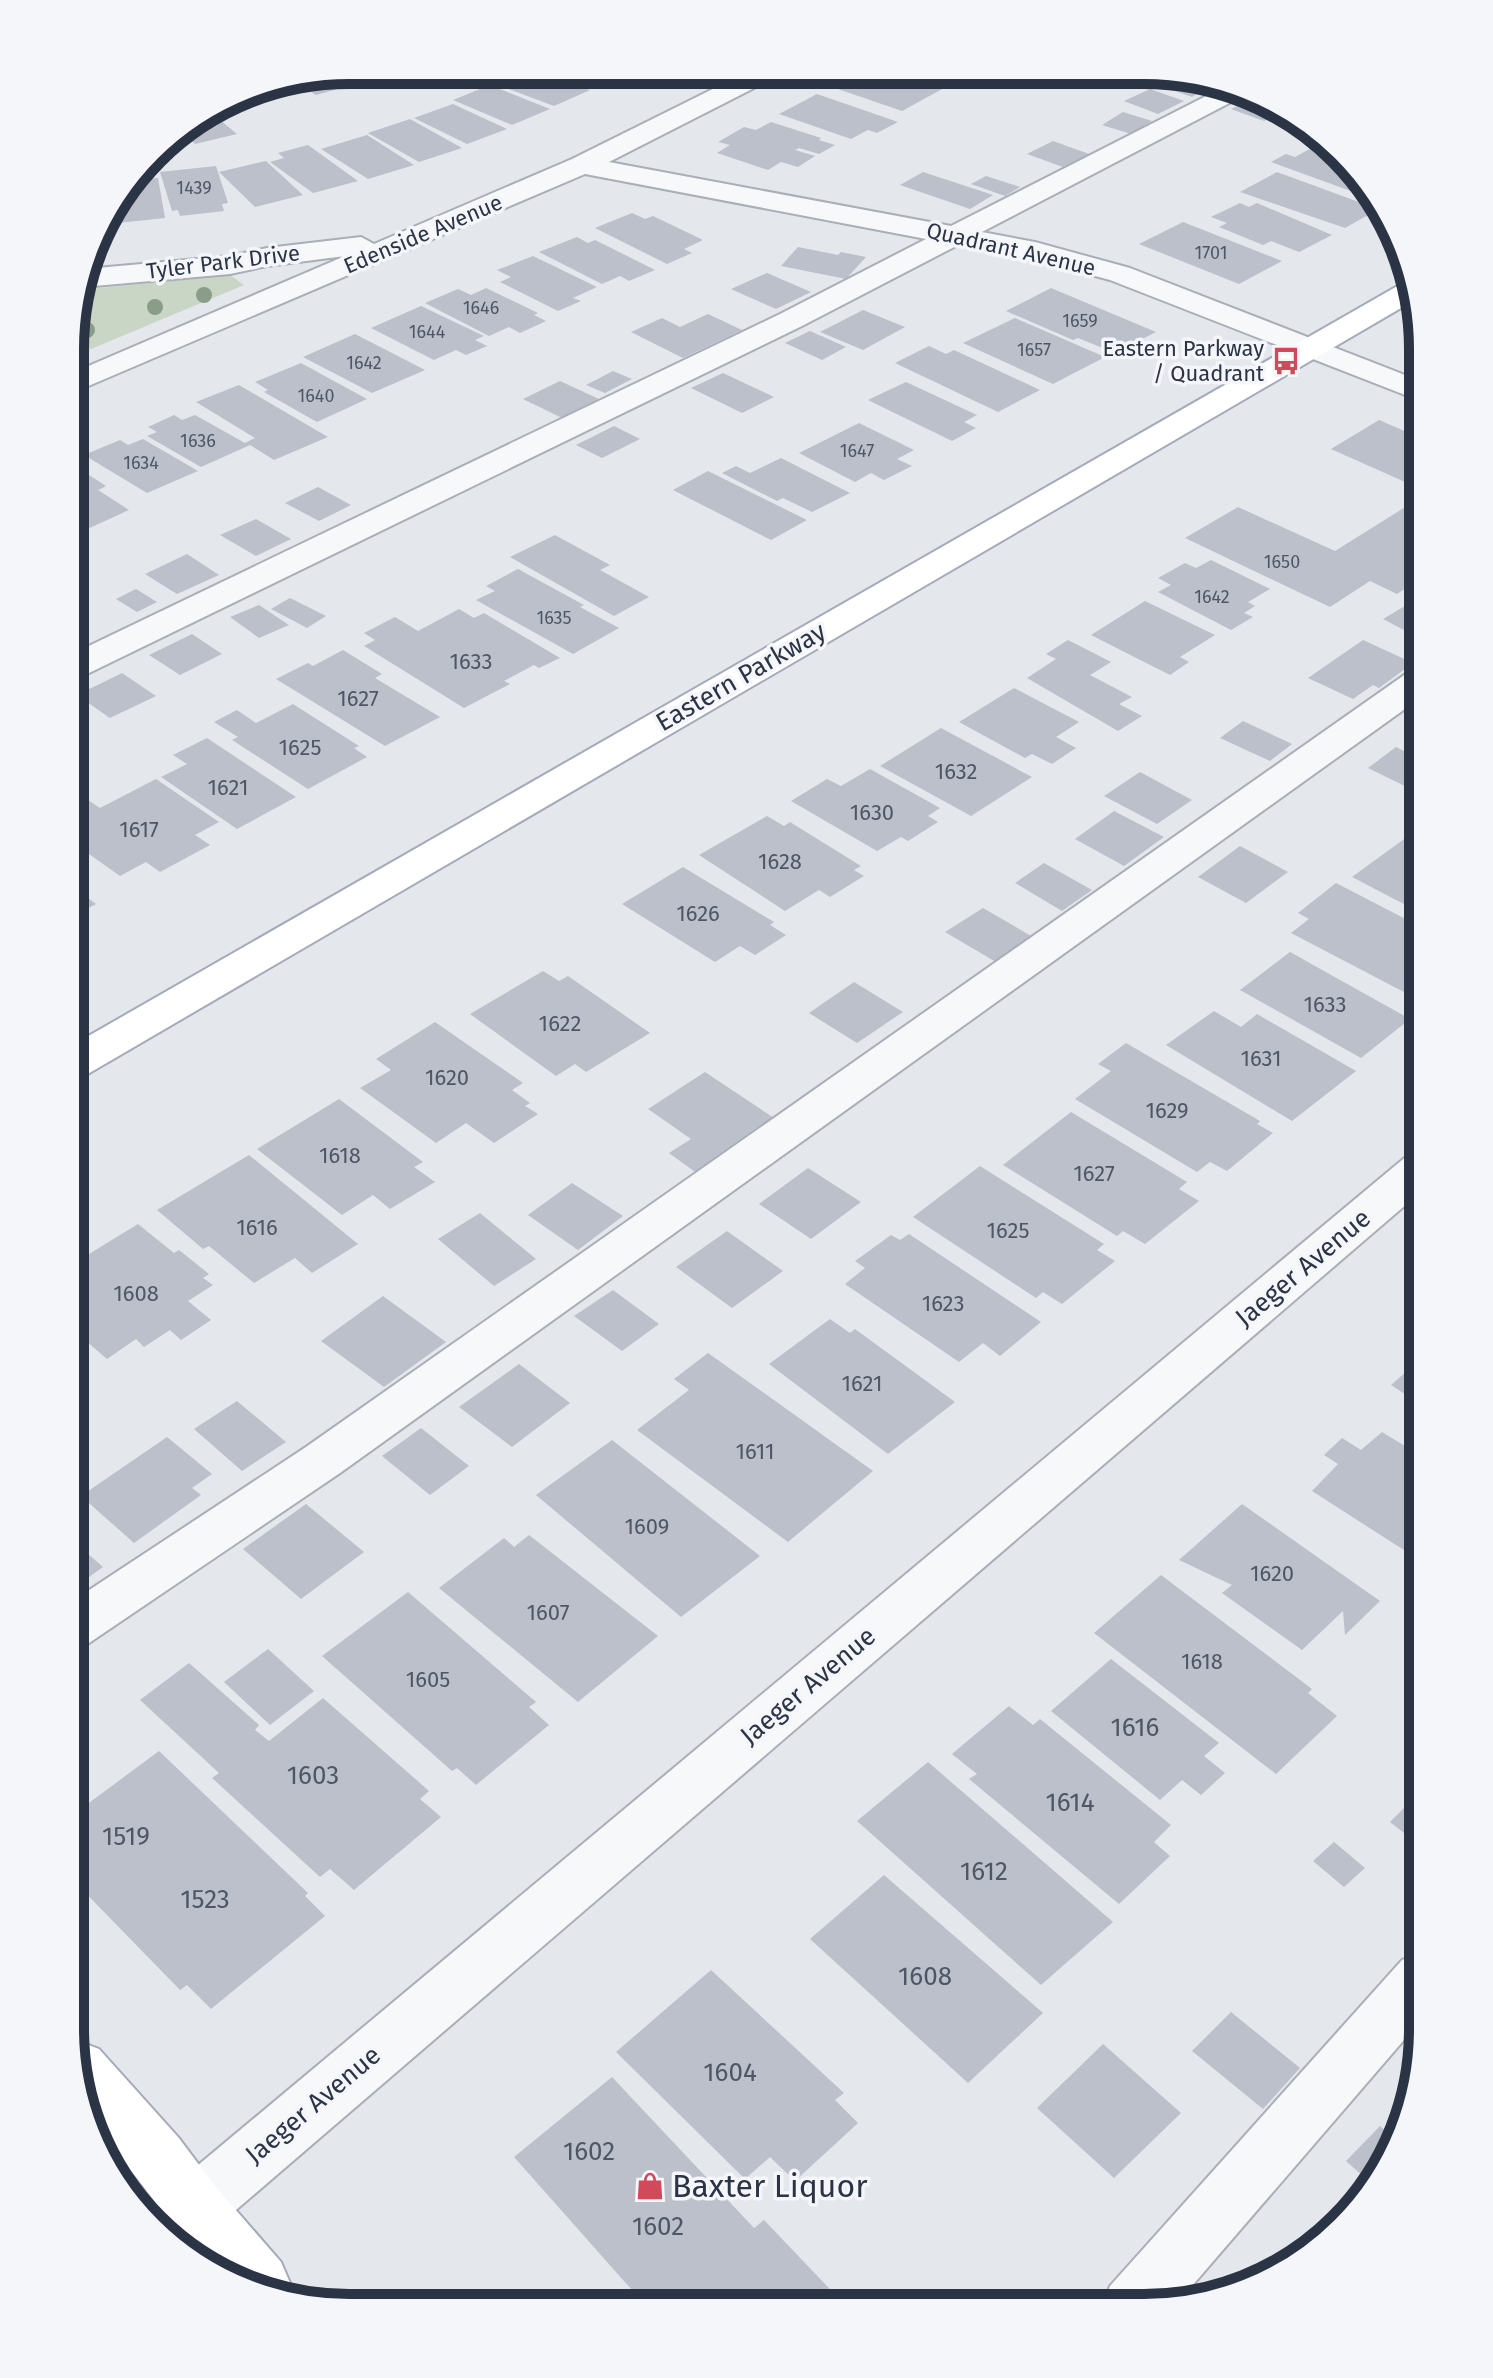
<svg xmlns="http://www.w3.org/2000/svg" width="1493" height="2378" font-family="'Fira Sans',sans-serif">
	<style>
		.green { fill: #c9d6c5 }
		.building { fill: #bbc0ca }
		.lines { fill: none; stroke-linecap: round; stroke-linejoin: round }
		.minor-casing { stroke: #a9aeb7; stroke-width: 4 }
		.major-casing { stroke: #a3abb8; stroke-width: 4 }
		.minor { fill: #f7f8fa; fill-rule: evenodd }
		.major { fill: #fff; fill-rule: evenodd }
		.tree { fill: #899d89 }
		.labels { text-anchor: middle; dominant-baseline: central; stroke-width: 7; stroke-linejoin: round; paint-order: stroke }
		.far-number-label { font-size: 18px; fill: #4f5766 }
		.far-street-label { font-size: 22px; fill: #2b3445; stroke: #f4f6f9 }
		.far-poi-label { font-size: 22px; fill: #2b3445; stroke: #f4f6f9; text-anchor: end }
		.number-label { font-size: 22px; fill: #4f5766 }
		.street-label { font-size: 26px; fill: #2b3445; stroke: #f4f6f9 }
		.near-number-label { font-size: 26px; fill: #4f5766 }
		.near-poi-label { font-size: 32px; fill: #2b3445; stroke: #f4f6f9; text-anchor: start }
		.rim { fill: none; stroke: #2b3445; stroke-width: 10 }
	</style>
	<rect width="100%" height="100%" fill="#e4e7ec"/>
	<path class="green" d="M 230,275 L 244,285 L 72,357 L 72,313 L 79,290 Z"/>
	<g class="building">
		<path d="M 537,71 L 590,90 L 554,106 L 495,84 Z"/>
		<path d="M 549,71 L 634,71 L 596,88 Z"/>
		<path d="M 863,72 L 894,72 L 944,88 L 902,111 L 832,87 Z"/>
		<path d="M 939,72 L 1006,72 L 974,88 L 933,74 Z"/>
		<path d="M 329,74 L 348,86 L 316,95 L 296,82 Z"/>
		<path d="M 1174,79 L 1205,89 L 1192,97 L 1161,86 Z"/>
		<path d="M 490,85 L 550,109 L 512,125 L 453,100 Z"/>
		<path d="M 1150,89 L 1184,101 L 1158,114 L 1124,101 Z"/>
		<path d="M 817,94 L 898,122 L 877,133 L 868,130 L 851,139 L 779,114 Z"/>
		<path d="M 1248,101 L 1280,114 L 1264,121 L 1231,109 Z"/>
		<path d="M 453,104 L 507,129 L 467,144 L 414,118 Z"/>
		<path d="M 1123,112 L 1152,121 L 1131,134 L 1102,125 Z"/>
		<path d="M 410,119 L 462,148 L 419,162 L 368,133 Z"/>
		<path d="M 220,120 L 237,134 L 195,144 L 180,130 Z"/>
		<path d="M 771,122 L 821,138 L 819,140 L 835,145 L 819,154 L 799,148 L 795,150 L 815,156 L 798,167 L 781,162 L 768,170 L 717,153 L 730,145 L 718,142 L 744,127 L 756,130 Z"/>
		<path d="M 367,135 L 414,165 L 368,179 L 321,149 Z"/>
		<path d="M 1053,141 L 1089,154 L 1063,167 L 1027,154 Z"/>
		<path d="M 308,145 L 358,181 L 313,193 L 270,162 L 284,158 L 278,153 Z"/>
		<path d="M 1317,145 L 1332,151 L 1367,197 L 1271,162 L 1286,154 L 1295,157 Z"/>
		<path d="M 266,161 L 303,195 L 255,207 L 219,172 Z"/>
		<path d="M 216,166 L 228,203 L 222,204 L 224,211 L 180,216 L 178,210 L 172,211 L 160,172 Z"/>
		<path d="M 923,172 L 993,195 L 970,209 L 900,185 Z"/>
		<path d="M 1277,172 L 1375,208 L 1377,210 L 1345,228 L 1240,192 Z"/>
		<path d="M 986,176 L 1020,187 L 1005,196 L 971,184 Z"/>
		<path d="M 158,178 L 165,218 L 108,224 L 107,215 L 134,180 Z"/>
		<path d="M 1240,203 L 1249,207 L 1257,203 L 1332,235 L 1299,252 L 1271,241 L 1263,245 L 1219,227 L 1227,223 L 1211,217 Z"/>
		<path d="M 632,213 L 645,219 L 653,216 L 703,240 L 684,249 L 692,253 L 667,264 L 595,228 Z"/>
		<path d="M 1183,222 L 1282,261 L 1239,284 L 1139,244 Z"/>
		<path d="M 577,237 L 588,243 L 595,240 L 655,270 L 629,281 L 620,276 L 602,284 L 539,252 Z"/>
		<path d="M 798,247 L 838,255 L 841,252 L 866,257 L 846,279 L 781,266 Z"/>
		<path d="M 533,256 L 597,287 L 573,298 L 581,301 L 558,311 L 500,282 L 511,277 L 497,270 Z"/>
		<path d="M 767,273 L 811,292 L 776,309 L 731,289 Z"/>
		<path d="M 486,288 L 538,313 L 534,315 L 546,321 L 520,333 L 509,327 L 489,336 L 425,303 L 458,289 L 471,295 Z"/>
		<path d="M 1051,288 L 1156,332 L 1115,353 L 1078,338 L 1073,340 L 1006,311 Z"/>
		<path d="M 421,306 L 484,336 L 475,340 L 487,346 L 466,355 L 456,350 L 434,360 L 371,328 Z"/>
		<path d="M 863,310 L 905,327 L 863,350 L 820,332 Z"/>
		<path d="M 708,314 L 742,330 L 683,358 L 631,332 L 662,318 L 680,327 Z"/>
		<path d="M 1015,318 L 1105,357 L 1053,384 L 963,343 Z"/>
		<path d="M 810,331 L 846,347 L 822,360 L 785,343 Z"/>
		<path d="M 355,334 L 425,370 L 372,393 L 303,357 Z"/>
		<path d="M 929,346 L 946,354 L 954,350 L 1040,390 L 998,412 L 895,363 Z"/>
		<path d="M 301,363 L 367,399 L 317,422 L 264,392 L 268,390 L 255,382 Z"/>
		<path d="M 613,371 L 632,379 L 605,393 L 586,385 Z"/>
		<path d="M 723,373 L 774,397 L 742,413 L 691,388 Z"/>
		<path d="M 560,381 L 599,399 L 562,418 L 523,399 Z"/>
		<path d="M 906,382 L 977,415 L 964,422 L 976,428 L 952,441 L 868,400 Z"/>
		<path d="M 239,385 L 328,437 L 274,460 L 250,445 L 201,467 L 147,436 L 157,432 L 148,427 L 174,415 L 182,420 L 195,415 L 245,443 L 255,438 L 196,402 Z"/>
		<path d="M 1379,420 L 1423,439 L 1423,490 L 1331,449 Z"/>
		<path d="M 859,423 L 914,450 L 897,459 L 912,466 L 884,480 L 871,473 L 855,482 L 799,453 Z"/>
		<path d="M 614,426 L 640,439 L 602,458 L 576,445 Z"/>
		<path d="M 143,439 L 198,471 L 147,493 L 84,455 L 120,440 L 128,445 Z"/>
		<path d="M 781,458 L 850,493 L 812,512 L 783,498 L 777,501 L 722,473 L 736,466 L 750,473 Z"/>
		<path d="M 708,471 L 807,520 L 771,540 L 673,490 Z"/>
		<path d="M 89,475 L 106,486 L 98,490 L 129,510 L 72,536 L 72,483 Z"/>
		<path d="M 318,487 L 351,505 L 319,521 L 285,503 Z"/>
		<path d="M 1423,496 L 1423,577 L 1397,594 L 1370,581 L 1330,607 L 1185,538 L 1238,507 L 1335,551 Z"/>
		<path d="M 256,519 L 291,539 L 256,556 L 220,535 Z"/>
		<path d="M 555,535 L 610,565 L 600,570 L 649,597 L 614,616 L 510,557 Z"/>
		<path d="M 187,554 L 219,575 L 177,594 L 145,574 Z"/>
		<path d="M 1211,560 L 1270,589 L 1248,602 L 1255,606 L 1244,613 L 1253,617 L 1231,630 L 1158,592 L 1171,585 L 1158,578 L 1185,563 L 1196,568 Z"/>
		<path d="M 518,569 L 584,605 L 580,607 L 619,628 L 573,654 L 476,600 L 495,591 L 486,586 Z"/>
		<path d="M 136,589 L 157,602 L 137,612 L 116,599 Z"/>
		<path d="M 1420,597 L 1423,599 L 1423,640 L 1383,619 Z"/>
		<path d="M 290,598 L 326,616 L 307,628 L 271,609 Z"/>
		<path d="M 1145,601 L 1215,635 L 1180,657 L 1189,662 L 1170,675 L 1091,635 Z"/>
		<path d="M 259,605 L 289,625 L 259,638 L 230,617 Z"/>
		<path d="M 459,609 L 474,618 L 484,613 L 560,658 L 539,668 L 534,665 L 504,681 L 510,684 L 464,708 L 364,646 L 375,640 L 364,633 L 395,617 L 418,631 Z"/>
		<path d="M 192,634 L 222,654 L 180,675 L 149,655 Z"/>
		<path d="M 1068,640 L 1111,662 L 1090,675 L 1132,697 L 1119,704 L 1142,716 L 1118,731 L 1027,678 L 1056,659 L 1046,654 Z"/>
		<path d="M 1363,640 L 1413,663 L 1379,688 L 1373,685 L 1353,699 L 1308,678 Z"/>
		<path d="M 343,650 L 382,674 L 375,678 L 440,717 L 385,746 L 276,679 L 308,663 L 313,666 Z"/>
		<path d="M 122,673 L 156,696 L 110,718 L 77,695 Z"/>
		<path d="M 1014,688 L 1079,722 L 1056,737 L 1076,748 L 1052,764 L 1032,754 L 1025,758 L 959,722 Z"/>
		<path d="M 293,704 L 359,746 L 354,748 L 367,757 L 308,789 L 232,740 L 238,737 L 214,722 L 237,710 L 256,723 Z"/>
		<path d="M 1243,721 L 1292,744 L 1270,761 L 1220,738 Z"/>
		<path d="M 941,728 L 1032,777 L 971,816 L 880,766 Z"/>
		<path d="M 207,738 L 296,797 L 237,829 L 161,777 L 187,764 L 173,755 Z"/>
		<path d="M 1396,747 L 1423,761 L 1423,783 L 1413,790 L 1368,768 Z"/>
		<path d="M 870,769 L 940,808 L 928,816 L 938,822 L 908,841 L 901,837 L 877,851 L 791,801 L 827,779 L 841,786 Z"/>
		<path d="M 1140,772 L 1192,800 L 1157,824 L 1104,796 Z"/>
		<path d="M 156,779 L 219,822 L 195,835 L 210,845 L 160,872 L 146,862 L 120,876 L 72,842 L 72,805 L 85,798 L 100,808 Z"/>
		<path d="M 1114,811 L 1164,837 L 1124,866 L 1075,839 Z"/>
		<path d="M 767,816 L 784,826 L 790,822 L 861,866 L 854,870 L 864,876 L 830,897 L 819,890 L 785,911 L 699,855 Z"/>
		<path d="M 1411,834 L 1423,840 L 1423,914 L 1352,877 Z"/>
		<path d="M 1240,846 L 1288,872 L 1246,903 L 1198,877 Z"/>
		<path d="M 1044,863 L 1092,890 L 1062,911 L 1015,883 Z"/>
		<path d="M 683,867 L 774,922 L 770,925 L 786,935 L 755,955 L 740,946 L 715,962 L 622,904 Z"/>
		<path d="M 1336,883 L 1423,928 L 1423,1002 L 1291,933 L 1309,919 L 1298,913 Z"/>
		<path d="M 72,886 L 96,904 L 72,917 Z"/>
		<path d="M 983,908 L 1033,937 L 996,962 L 945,932 Z"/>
		<path d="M 1290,952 L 1410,1019 L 1361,1058 L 1240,990 Z"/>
		<path d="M 543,971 L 559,981 L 568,976 L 650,1033 L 586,1072 L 575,1064 L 556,1076 L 470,1014 Z"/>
		<path d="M 854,982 L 903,1012 L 857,1043 L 809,1013 Z"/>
		<path d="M 1214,1011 L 1241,1027 L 1257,1014 L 1356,1071 L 1292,1121 L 1166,1045 Z"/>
		<path d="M 435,1022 L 523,1083 L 512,1090 L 530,1103 L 525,1106 L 538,1114 L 494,1143 L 466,1123 L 436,1143 L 360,1088 L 391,1070 L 376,1059 Z"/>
		<path d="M 1126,1043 L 1260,1121 L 1257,1124 L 1273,1133 L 1227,1171 L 1210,1162 L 1197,1172 L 1075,1099 L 1111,1071 L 1098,1064 Z"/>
		<path d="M 705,1072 L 777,1120 L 698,1174 L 669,1153 L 691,1139 L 648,1109 Z"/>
		<path d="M 339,1099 L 423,1162 L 414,1167 L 435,1182 L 390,1209 L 373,1195 L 342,1215 L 257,1149 Z"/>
		<path d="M 1071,1112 L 1187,1182 L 1179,1189 L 1199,1201 L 1145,1244 L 1123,1231 L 1117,1236 L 1003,1165 Z"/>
		<path d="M 249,1155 L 358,1244 L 312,1273 L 295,1258 L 254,1283 L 209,1246 L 203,1249 L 157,1210 Z"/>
		<path d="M 980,1166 L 1104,1244 L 1097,1250 L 1115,1261 L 1062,1304 L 1043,1292 L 1036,1298 L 913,1217 Z"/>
		<path d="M 808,1168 L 861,1202 L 811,1239 L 759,1204 Z"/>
		<path d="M 572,1183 L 623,1216 L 578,1250 L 528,1215 Z"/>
		<path d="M 480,1213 L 536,1259 L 494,1286 L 438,1239 Z"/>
		<path d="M 138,1224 L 174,1253 L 179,1250 L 209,1274 L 203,1278 L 213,1285 L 188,1301 L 211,1320 L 181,1340 L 170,1330 L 144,1347 L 136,1339 L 107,1359 L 71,1328 L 71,1265 Z"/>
		<path d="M 727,1231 L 783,1271 L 732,1308 L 676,1267 Z"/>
		<path d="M 909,1234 L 1041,1322 L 1000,1356 L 983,1343 L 959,1362 L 845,1284 L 865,1268 L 855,1261 L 891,1235 L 900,1240 Z"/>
		<path d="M 613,1290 L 659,1324 L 622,1351 L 574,1316 Z"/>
		<path d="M 383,1296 L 446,1342 L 384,1387 L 321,1341 Z"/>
		<path d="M 830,1319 L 850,1333 L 855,1329 L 955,1402 L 888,1454 L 769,1364 Z"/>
		<path d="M 708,1353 L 873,1471 L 788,1542 L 637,1430 L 689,1390 L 674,1379 Z"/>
		<path d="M 1423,1357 L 1423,1406 L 1391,1385 Z"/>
		<path d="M 519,1364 L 570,1403 L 512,1447 L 459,1407 Z"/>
		<path d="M 71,1366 L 88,1382 L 71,1393 Z"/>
		<path d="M 237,1401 L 286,1442 L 242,1471 L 194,1429 Z"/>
		<path d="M 421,1428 L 469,1466 L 430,1495 L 382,1456 Z"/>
		<path d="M 1382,1432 L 1423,1457 L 1421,1561 L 1312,1491 L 1338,1464 L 1324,1455 L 1342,1438 L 1361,1450 Z"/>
		<path d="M 167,1437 L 212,1474 L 192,1488 L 201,1495 L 134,1543 L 81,1496 Z"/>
		<path d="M 612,1440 L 760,1556 L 681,1617 L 536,1495 Z"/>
		<path d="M 306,1504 L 364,1552 L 301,1599 L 243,1549 Z"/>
		<path d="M 1242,1504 L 1380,1601 L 1345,1635 L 1343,1611 L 1302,1650 L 1222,1593 L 1232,1585 L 1179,1560 Z"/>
		<path d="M 529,1535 L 658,1636 L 578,1702 L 439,1588 L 504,1538 L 514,1547 Z"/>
		<path d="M 71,1539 L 103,1567 L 71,1590 Z"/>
		<path d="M 1161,1575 L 1312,1689 L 1308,1693 L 1337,1716 L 1276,1774 L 1094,1633 Z"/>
		<path d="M 408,1592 L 536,1702 L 529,1707 L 549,1725 L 476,1785 L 457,1768 L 452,1771 L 322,1656 Z"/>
		<path d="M 268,1649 L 314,1691 L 270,1725 L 224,1682 Z"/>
		<path d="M 1111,1659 L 1219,1743 L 1204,1756 L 1225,1773 L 1201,1795 L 1182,1780 L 1160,1800 L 1051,1711 Z"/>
		<path d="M 189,1663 L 259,1725 L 255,1730 L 269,1741 L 323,1698 L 429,1791 L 420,1799 L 441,1817 L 354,1890 L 330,1869 L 320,1877 L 212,1778 L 219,1773 L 140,1700 Z"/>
		<path d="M 1009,1706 L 1033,1725 L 1040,1719 L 1171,1825 L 1154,1842 L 1170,1856 L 1119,1904 L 969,1779 L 977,1774 L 952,1754 Z"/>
		<path d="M 159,1751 L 308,1893 L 305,1896 L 325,1916 L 211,2009 L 187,1985 L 180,1990 L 70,1877 L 70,1817 Z"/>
		<path d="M 928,1762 L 1113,1922 L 1041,1985 L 857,1821 Z"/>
		<path d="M 1422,1790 L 1422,1847 L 1390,1822 Z"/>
		<path d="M 1334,1842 L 1365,1868 L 1344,1887 L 1313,1861 Z"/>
		<path d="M 884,1875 L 1043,2013 L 968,2083 L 810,1939 Z"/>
		<path d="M 711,1970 L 844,2093 L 835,2100 L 858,2123 L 795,2181 L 770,2157 L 745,2179 L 616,2052 Z"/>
		<path d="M 1231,2012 L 1300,2068 L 1263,2109 L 1192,2051 Z"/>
		<path d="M 1103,2044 L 1181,2113 L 1114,2178 L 1037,2108 Z"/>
		<path d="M 612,2077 L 754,2228 L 764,2220 L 847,2307 L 647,2307 L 514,2157 Z"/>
		<path d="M 1380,2126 L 1398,2142 L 1373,2185 L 1346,2161 Z"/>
	</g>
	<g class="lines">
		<defs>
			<g id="minor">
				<path d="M 749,71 L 782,71 L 778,76 L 609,162 L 951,226 L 1220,89 L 1241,97 L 982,232 L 1035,242 L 1130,268 L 1423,382 L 1423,402 L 1110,280 L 1032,259 L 958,245 L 802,326 L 85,675 L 72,678 L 72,654 L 780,314 L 926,239 L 585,174 L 72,393 L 72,373 L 345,256 L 267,266 L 230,274 L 83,287 L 81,286 L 86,269 L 230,256 L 267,248 L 361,237 L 374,244 L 572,159 Z"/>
				<path d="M 254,89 L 252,97 L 234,97 Z"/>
				<path d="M 1423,668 L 1423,696 L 340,1473 L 89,1643 L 71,1649 L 71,1602 L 306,1447 L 1410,671 Z"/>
				<path d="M 1423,1151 L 1423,1190 L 215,2228 L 194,2236 L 173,2228 L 164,2207 L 173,2186 L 1408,1155 Z"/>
				<path d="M 1422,1952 L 1422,2019 L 1179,2301 L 1144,2308 L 1101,2308 L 1110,2286 L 1402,1960 Z"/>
			</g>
			<g id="major">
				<path d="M 1410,282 L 1413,301 L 86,1075 L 71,1079 L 71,1046 L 1401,284 Z"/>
				<path d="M 78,2041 L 99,2049 L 178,2137 L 215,2186 L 281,2262 L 290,2283 L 285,2294 L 198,2258 L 136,2177 L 89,2123 L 73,2043 Z"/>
			</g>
		</defs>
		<use href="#minor" class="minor-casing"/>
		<use href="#major" class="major-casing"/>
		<use href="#minor" class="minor"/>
		<use href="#major" class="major"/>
	</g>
	<g class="tree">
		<circle cx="204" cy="295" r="8"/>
		<circle cx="155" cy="307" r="8"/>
		<circle cx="87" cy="330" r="8"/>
	</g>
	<defs>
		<symbol id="bus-bare" viewBox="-9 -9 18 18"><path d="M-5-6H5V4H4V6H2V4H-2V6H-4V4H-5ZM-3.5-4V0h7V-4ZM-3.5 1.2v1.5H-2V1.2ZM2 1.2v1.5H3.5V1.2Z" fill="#d1495b" stroke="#f4f6f9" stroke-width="2.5" paint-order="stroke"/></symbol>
		<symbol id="shop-bare" viewBox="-9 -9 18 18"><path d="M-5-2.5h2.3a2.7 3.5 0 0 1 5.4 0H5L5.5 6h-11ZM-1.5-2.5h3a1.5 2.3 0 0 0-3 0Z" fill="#d1495b" stroke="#f4f6f9" stroke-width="2.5" paint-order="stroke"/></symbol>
	</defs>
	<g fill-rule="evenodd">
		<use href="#bus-bare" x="1266" y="341" width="40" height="40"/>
		<use href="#shop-bare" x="630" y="2166" width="40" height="40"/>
	</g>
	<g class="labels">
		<g class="far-number-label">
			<text x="194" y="188">1439</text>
			<text x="1211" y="253">1701</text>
			<text x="481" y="308">1646</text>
			<text x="1080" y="321">1659</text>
			<text x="427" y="332">1644</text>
			<text x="1034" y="350">1657</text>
			<text x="364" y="363">1642</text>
			<text x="316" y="396">1640</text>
			<text x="198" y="441">1636</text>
			<text x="857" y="451">1647</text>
			<text x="141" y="463">1634</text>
			<text x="1282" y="562">1650</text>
			<text x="1212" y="597">1642</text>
			<text x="554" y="618">1635</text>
		</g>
		<g class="far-street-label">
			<text transform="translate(423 234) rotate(-23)">Edenside Avenue</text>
			<text transform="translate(1011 249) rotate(13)">Quadrant Avenue</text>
			<text transform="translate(223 262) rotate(-7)">Tyler Park Drive</text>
		</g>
		<g class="far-poi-label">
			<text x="1264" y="348">Eastern Parkway<tspan x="1264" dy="25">/ Quadrant</tspan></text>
		</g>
		<g class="number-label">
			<text x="471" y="661">1633</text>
			<text x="358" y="698">1627</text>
			<text x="300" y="747">1625</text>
			<text x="956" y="771">1632</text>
			<text x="228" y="787">1621</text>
			<text x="872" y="812">1630</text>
			<text x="139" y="829">1617</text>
			<text x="780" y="861">1628</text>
			<text x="698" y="913">1626</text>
			<text x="1325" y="1004">1633</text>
			<text x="560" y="1023">1622</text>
			<text x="1261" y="1058">1631</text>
			<text x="447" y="1077">1620</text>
			<text x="1167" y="1110">1629</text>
			<text x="340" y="1155">1618</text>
			<text x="1094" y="1173">1627</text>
			<text x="257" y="1227">1616</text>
			<text x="1008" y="1230">1625</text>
			<text x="136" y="1293">1608</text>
			<text x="943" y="1303">1623</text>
			<text x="862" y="1383">1621</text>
			<text x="755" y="1451">1611</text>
			<text x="647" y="1526">1609</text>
			<text x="1272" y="1573">1620</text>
			<text x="548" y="1612">1607</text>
			<text x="1202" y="1661">1618</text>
			<text x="428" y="1679">1605</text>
		</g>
		<g class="street-label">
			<text transform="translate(741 677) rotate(-30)">Eastern Parkway</text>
			<text transform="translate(1303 1268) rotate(-40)">Jaeger Avenue</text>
			<text transform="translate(808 1686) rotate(-40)">Jaeger Avenue</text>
			<text transform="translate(313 2105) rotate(-40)">Jaeger Avenue</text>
		</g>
		<g class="near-number-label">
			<text x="1135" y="1727">1616</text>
			<text x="313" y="1775">1603</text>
			<text x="1070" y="1802">1614</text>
			<text x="126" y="1836">1519</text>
			<text x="984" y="1871">1612</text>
			<text x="205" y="1899">1523</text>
			<text x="925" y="1976">1608</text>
			<text x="730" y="2072">1604</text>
			<text x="589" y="2151">1602</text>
			<text x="658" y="2226">1602</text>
		</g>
		<g class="near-poi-label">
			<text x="672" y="2186">Baxter Liquor</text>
		</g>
	</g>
	<path d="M0 0H1493V2378H0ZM349 84H1144A265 265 0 0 1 1409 349V2029A265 265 0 0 1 1144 2294H349A265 265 0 0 1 84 2029V349A265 265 0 0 1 349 84Z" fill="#f4f6f9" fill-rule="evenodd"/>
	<path class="rim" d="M349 84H1144A265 265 0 0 1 1409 349V2029A265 265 0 0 1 1144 2294H349A265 265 0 0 1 84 2029V349A265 265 0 0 1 349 84Z"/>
</svg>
